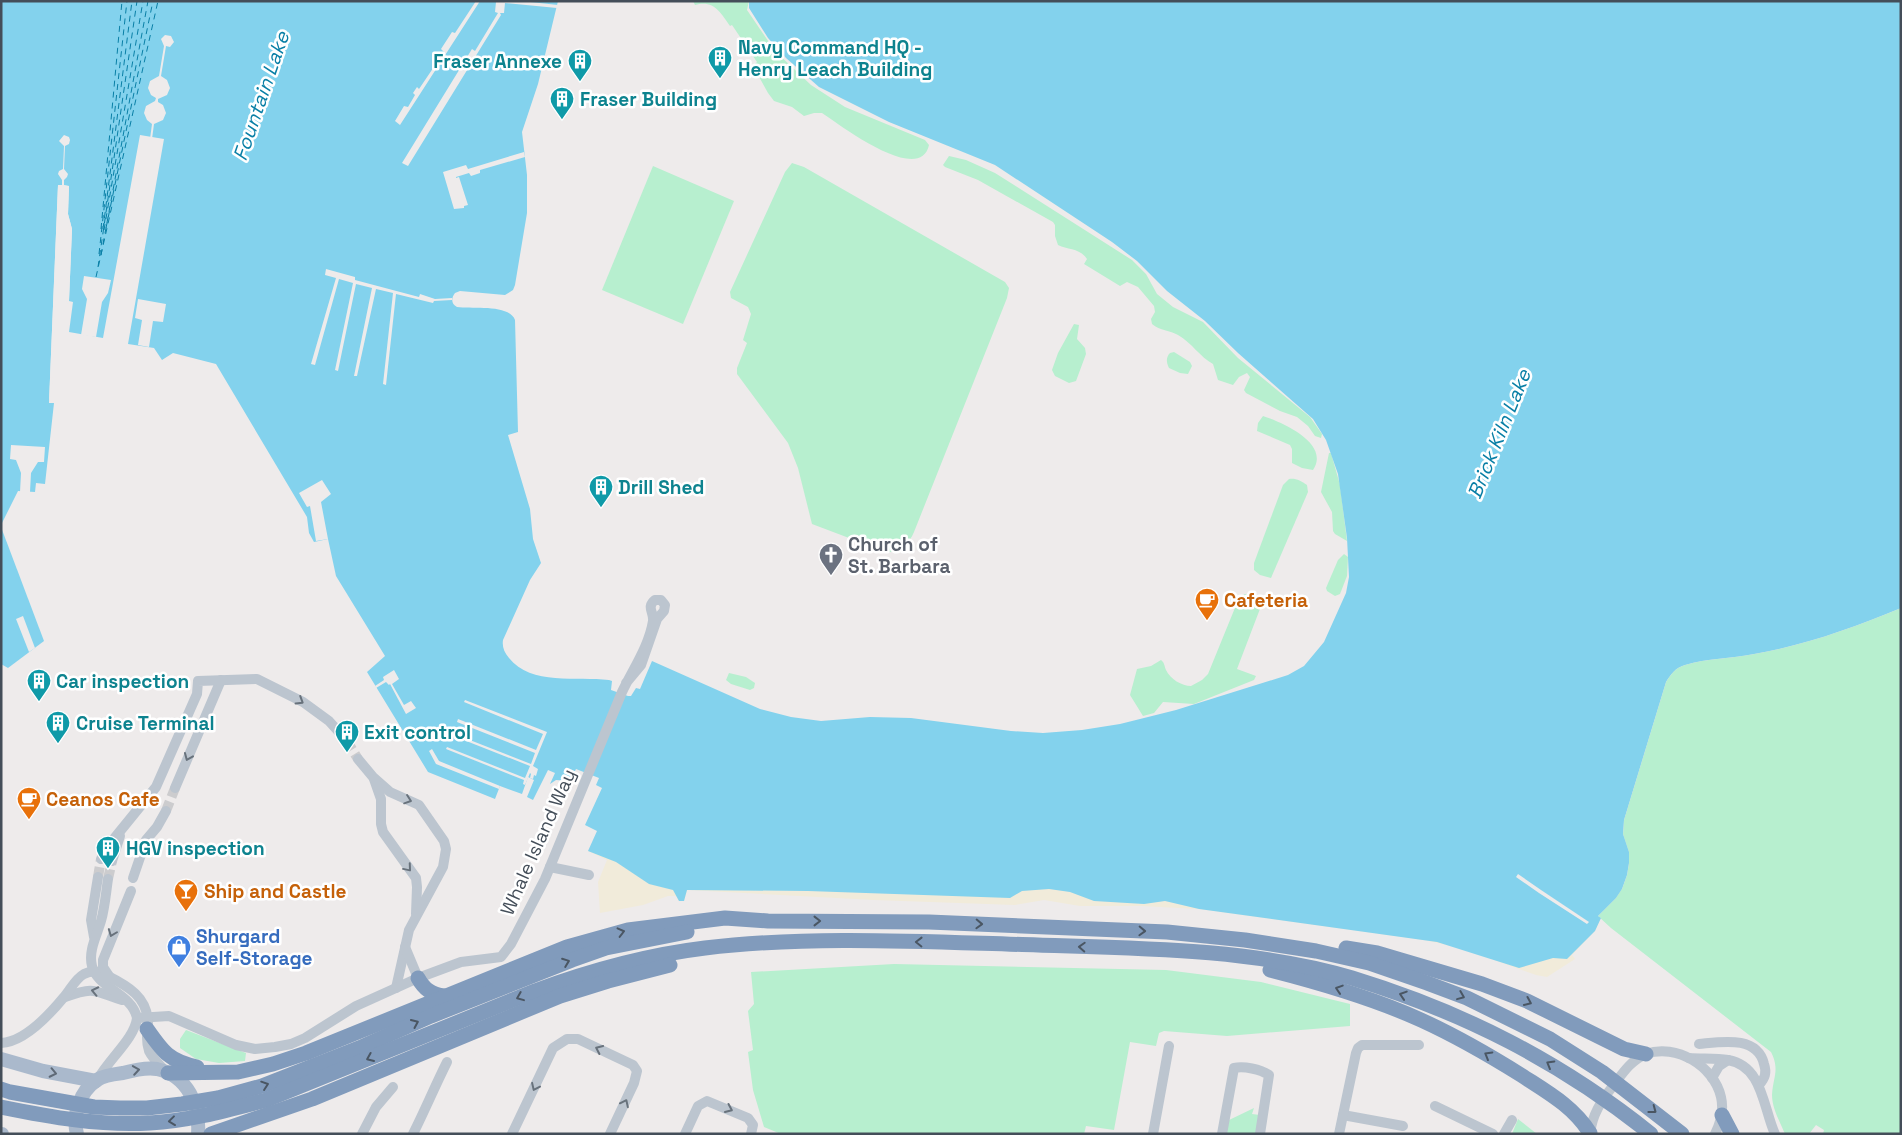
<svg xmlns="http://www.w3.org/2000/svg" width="1902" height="1135" font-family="'Space Grotesk',sans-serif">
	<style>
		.green { fill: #b7efcf }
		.sand { fill: #f1ebda }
		.water { fill: #83d2ed }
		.pier { fill: #eeebeb }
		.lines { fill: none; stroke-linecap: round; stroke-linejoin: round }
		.ferry { stroke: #097fa6; stroke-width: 1; stroke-dasharray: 6 5; stroke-linecap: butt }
		.minor-tunnel { stroke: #ccccce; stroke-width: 10; stroke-dasharray: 10 5; stroke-linecap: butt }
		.minor { stroke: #bcc5cf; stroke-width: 10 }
		.major { stroke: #aab9cc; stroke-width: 14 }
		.highway { stroke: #819bbc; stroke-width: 15 }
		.oneway { stroke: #68727c }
		.oneway2 { stroke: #4a5663 }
		.oneway3 { stroke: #5e6976 }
		.labels { text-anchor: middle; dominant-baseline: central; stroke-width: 5; stroke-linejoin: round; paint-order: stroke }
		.culture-label { font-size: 19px; font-weight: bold; fill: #0d838f; stroke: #fff; text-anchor: start }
		.worship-label { font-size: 19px; font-weight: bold; fill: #5b616d; stroke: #fff; text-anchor: start }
		.food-label { font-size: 19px; font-weight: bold; fill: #c56008; stroke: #fff; text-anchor: start }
		.street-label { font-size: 19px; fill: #444e59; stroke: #fff }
		.shop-label { font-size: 19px; font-weight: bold; fill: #366cbe; stroke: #fff; text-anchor: start }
		.water-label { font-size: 20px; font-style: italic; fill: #097fa6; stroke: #fff }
	</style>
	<rect width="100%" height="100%" fill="#eeebeb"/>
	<g class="green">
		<path d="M 693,1 L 749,1 L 747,10 L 775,51 L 811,85 L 845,107 L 925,140 L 929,145 C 920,186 840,125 822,113 L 814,113 L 804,116 L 792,107 L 774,101 L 768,93 L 753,66 L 757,62 L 732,25 L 730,26 C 720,12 714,0 695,5 Z"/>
		<path d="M 949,156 L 966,160 L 995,173 L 1132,260 L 1146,274 L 1157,294 L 1173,307 L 1203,322 L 1238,358 L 1310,417 L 1322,434 L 1321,438 L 1315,436 L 1308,426 L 1297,417 L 1280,411 L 1246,393 L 1244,390 L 1250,377 L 1247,373 L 1239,377 L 1233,385 L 1218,380 L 1213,364 C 1200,357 1192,343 1178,335 C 1170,330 1160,331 1152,324 L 1151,319 L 1155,312 L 1154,306 L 1138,287 L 1127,282 L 1120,286 L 1084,264 L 1087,259 C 1080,248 1068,250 1058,245 L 1055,236 L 1055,225 L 1053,222 L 978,180 L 945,167 L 943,165 Z"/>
		<path d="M 792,163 L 804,167 L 1005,282 L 1009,288 L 1007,298 L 914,532 C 909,544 899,553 886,552 L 812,524 L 798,468 L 788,443 L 737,374 L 737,368 L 747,343 L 743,340 L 751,314 L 748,307 L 731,298 L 730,292 L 785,172 Z"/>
		<path d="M 653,166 L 734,201 L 683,324 L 602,290 Z"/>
		<path d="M 1074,324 L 1079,325 L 1077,339 L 1085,348 L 1086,354 L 1076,381 L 1069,383 L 1055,376 L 1052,370 L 1058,353 Z"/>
		<path d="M 1174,352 L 1190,362 L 1192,366 L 1188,374 L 1180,373 L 1169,368 C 1166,362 1166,357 1170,353 Z"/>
		<path d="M 1263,416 C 1281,422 1331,443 1313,470 L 1302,468 L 1292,463 L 1292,449 L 1290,445 L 1257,431 L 1258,423 Z"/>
		<path d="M 1329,453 L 1331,453 L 1340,485 L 1347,541 L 1335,534 L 1333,531 L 1332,512 L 1321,492 Z"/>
		<path d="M 1289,479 C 1296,478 1301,481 1307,485 L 1308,492 L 1271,578 L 1260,575 L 1254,570 L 1254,563 L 1283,485 Z"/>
		<path d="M 1344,554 L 1348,557 L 1347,576 L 1340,594 L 1335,596 L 1327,591 L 1326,588 L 1338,560 Z"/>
		<path d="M 1245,594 L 1263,601 L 1237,669 L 1256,676 L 1254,680 L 1194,704 L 1163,702 L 1154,713 L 1143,716 L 1130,695 L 1137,669 L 1151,666 L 1161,660 C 1165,663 1164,666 1166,670 C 1170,679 1182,686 1191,686 L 1202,680 L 1208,674 L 1239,598 Z"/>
		<path d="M 1901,608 L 1901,1134 L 1823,1134 L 1824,1130 L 1816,1125 L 1809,1134 L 1785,1134 C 1780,1122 1772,1108 1772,1095 C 1773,1077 1780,1070 1771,1052 L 1611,928 L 1598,916 L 1622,889 L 1627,875 L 1629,863 L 1623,834 L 1624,820 L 1666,682 C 1671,674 1675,668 1685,665 C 1707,658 1731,659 1754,654 C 1806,645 1852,628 1901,608 Z"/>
		<path d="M 729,673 L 746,677 L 755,683 L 754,688 L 750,690 L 731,684 L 726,680 Z"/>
		<path d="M 894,964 L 1166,970 L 1261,982 L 1350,1004 L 1350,1026 L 1227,1036 L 1164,1031 L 1159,1033 L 1156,1046 L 1130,1042 L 1114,1130 L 1086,1126 L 1084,1134 L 781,1134 L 764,1127 L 753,1090 L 748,1052 L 753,1050 L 748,1011 L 754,1004 L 751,972 Z"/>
		<path d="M 186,1030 L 246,1053 L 245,1061 L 219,1063 L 196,1059 L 180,1048 L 180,1039 Z"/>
		<path d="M 1254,1108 L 1252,1114 L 1260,1115 L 1256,1134 L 1225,1134 L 1227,1121 Z"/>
		<path d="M 1518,1119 L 1537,1134 L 1512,1134 Z"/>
	</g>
	<path class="sand" d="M 1901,608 C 1852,628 1806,645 1754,654 C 1731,659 1707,658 1685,665 C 1675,668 1671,674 1666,682 L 1624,820 L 1623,834 L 1629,852 L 1629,863 L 1627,875 L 1622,889 L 1616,898 L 1598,916 L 1601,918 L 1595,931 L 1572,955 L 1575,959 L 1547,977 L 1536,975 L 1461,948 L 1424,940 L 1199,909 L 1141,906 L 1080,906 L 1044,900 L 1015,905 L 874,900 L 687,890 L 684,901 L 679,901 L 676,896 L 668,896 L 643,905 L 600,913 L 598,882 L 607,860 L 588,851 L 1647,664 Z"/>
	<g class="water">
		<path d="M 1,1 L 558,1 L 538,84 L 522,132 L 527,175 L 527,213 L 515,285 L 513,290 L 505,295 L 460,291 L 455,293 C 451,298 451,304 457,307 C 473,309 509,304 515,320 L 518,432 L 508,435 L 530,509 L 533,539 L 541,563 L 530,580 L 503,640 C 502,647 504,652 509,658 C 531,686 577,676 609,680 L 612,681 L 611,690 L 628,696 L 631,696 L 636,688 L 640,689 L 652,661 L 760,709 L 791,717 L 821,721 L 870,717 L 911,718 L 1011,731 L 1043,733 L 1082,730 L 1120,724 L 1176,710 L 1288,675 L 1304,666 L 1324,642 L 1346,593 L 1349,577 L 1347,538 L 1338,474 L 1326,440 L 1313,419 L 1238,353 L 1205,321 L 1167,291 L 1137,261 L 1112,242 L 995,165 L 889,122 L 819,87 L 786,58 L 768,38 L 749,8 L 749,1 L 1901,1 L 1901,608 C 1852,628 1806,645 1754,654 C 1731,659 1707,658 1685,665 C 1675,668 1671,674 1666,682 L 1624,820 L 1623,834 L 1629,852 L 1629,863 L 1627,875 L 1622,889 L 1616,898 L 1598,916 L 1601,918 L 1595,931 L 1567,959 L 1553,958 L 1519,968 L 1437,942 L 1199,909 L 1165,901 L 1144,904 L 1094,901 L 1070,892 L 1049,889 L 1022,891 L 1010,898 L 808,891 L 687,890 L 684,901 L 679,901 L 673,890 L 649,884 L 616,862 L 588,851 L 597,831 L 585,825 L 602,788 L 596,785 L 599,778 L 576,769 L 570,781 L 556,780 L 550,784 L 555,773 L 548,770 L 533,800 L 527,797 L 534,780 L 528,777 L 522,794 L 500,786 L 495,799 L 428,772 L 367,672 L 385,656 L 336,576 L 328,539 L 314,542 L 309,533 L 307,517 L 216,364 L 173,353 L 162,360 L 154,348 L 128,344 L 164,139 L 140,135 L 103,338 L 69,332 L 73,302 L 69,301 L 72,229 L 68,214 L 69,186 L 58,185 L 49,403 L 54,403 L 45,484 L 36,483 L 35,492 L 18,491 L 1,525 Z"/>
		<path d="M 1,527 L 44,641 L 8,668 L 1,664 Z"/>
	</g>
	<g class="pier">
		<path d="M 476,1 L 480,1 L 400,125 L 395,121 L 404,106 L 408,107 L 415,95 L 413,93 L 417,87 L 419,89 L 444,52 L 441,49 L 452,32 L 455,33 Z"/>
		<path d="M 485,1 L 521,1 L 558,5 L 557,8 L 505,3 L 504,13 L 500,13 L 501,15 L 408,166 L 402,163 L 472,49 L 475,51 L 498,13 L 495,12 L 496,2 Z"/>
		<path d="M 165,35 L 171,36 L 174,42 L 170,47 L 166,46 L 161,76 L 167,80 L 170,88 L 167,95 L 158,99 L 158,102 L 163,105 L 166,113 L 163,120 L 154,124 L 152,139 L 150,139 L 152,124 L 147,120 L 144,113 L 146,106 L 155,101 L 156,98 L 151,95 L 148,88 L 150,81 L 159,76 L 164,46 L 161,39 Z"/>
		<path d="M 64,135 L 69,137 L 70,140 L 69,144 L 65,146 L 64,169 L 68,174 L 67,177 L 64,180 L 64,185 L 69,186 L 68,214 L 72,229 L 69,301 L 68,304 L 66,301 L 70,229 L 65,214 L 66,188 L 60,188 L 52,387 L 49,403 L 58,185 L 62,185 L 62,180 L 58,174 L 59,171 L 63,169 L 64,146 L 59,141 Z"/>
		<path d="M 524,152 L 525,157 L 480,170 L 480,173 L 471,176 L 469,173 L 456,177 L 456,178 L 459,177 L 468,205 L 464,206 L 464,208 L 454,209 L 443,172 L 466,165 L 468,169 Z"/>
		<path d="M 326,269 L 355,277 L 355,280 L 419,297 L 420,294 L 435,299 L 452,298 L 452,300 L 434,301 L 433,303 L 396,294 L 386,385 L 383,384 L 393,293 L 376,289 L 357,376 L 354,376 L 372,288 L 356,284 L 338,371 L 335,370 L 353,283 L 339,279 L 315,365 L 311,364 L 336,278 L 325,275 Z"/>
		<path d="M 84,276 L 111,280 L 108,293 L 102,302 L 96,337 L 81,335 L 87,299 L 82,289 Z"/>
		<path d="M 138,299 L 166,304 L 163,322 L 153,321 L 149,347 L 138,345 L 142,320 L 135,318 Z"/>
		<path d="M 11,445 L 45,447 L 44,462 L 38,462 L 31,473 L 30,492 L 20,492 L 21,473 L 16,460 L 10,459 Z"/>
		<path d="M 322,480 L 331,494 L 321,502 L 328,539 L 316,541 L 310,506 L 307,507 L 299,493 Z"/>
		<path d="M 23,616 L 35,648 L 29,652 L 16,619 Z"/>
		<path d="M 394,670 L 399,679 L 392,684 L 404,705 L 411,701 L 416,708 L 406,714 L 390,684 L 389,685 L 386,682 L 376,688 L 375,686 L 384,680 L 383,677 Z"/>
		<path d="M 465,700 L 547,732 L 533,766 L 538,769 L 536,776 L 534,775 L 533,779 L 530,778 L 531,774 L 530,773 L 525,785 L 523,784 L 524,780 L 446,749 L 447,747 L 525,778 L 530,766 L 451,735 L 452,733 L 531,764 L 535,753 L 457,722 L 458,719 L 536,750 L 543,734 L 464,702 Z"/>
		<path d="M 432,749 L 439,761 L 500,786 L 499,789 L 436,764 L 429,751 Z"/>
		<path d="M 1518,874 L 1541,890 L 1589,922 L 1587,924 L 1539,893 L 1516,877 Z"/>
	</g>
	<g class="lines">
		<g class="ferry">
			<path d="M 106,228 L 153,1"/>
			<path d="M 101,229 L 122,1"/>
			<path d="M 103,229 L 132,1"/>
			<path d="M 104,230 L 143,1"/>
			<path d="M 99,254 L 127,1"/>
			<path d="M 101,255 L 148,1"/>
			<path d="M 98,267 L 137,1"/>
			<path d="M 96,277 L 158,1"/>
		</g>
		<g class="minor-tunnel">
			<path d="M 347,741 L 358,759"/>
			<path d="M 166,811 L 175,788"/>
			<path d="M 98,877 L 101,859"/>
			<path d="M 108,879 L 112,861"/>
		</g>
		<g class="minor">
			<path d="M 358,759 L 373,777 L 390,792 L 419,805 L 444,841 L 446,849 L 443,867 L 409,930 L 396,988"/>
			<path d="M 374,779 L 381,799 L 381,824 L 383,832 L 416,878 L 417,887 L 416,914"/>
			<path d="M 175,788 L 221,680"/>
			<path d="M 101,859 L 108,846 L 156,787 L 197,694 L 198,681 L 257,679 L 303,702 L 329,721 L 347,741"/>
			<path d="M 112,861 L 120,836"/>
			<path d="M 550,867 L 589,875"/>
			<path d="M 133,878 L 146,840 L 157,827 L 166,811"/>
			<path d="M 94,937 L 91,920 L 98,877"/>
			<path d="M 405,947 L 418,978"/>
			<path d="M 109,976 L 103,967 L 103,960 L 131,891"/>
			<path d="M 65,997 C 95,986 94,991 122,1000"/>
			<path d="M 137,1018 L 169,1016 L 236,1045 L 255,1049 L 275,1047 L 291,1044 L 305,1038 L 356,1006 L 418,978 L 461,962 L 501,957 L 511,944 L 545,879 L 622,692 C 633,669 649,646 653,621 C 654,612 646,607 655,600 L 661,600 L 665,605 L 664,611 L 657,619 L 641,665 L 626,683"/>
			<path d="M 1,1043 C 25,1042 50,1014 64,997 C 71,989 75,979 84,974 C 92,970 99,971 106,975 C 128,986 148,997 148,1024 C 147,1033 146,1042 149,1051 C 153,1059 160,1065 166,1072"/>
			<path d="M 1699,1044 C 1721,1042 1757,1035 1764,1064 C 1767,1073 1765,1078 1759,1085"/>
			<path d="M 1689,1058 C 1702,1059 1716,1058 1728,1060 C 1763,1066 1763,1108 1775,1134"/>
			<path d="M 1712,1078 L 1719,1066 L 1728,1060"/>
			<path d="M 98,1079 C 108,1060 135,1038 137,1018 C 132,993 97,988 92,966 C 88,951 97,935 101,921 C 105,907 106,892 108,879"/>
			<path d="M 1435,1106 L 1493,1134"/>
			<path d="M 1343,1115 L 1403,1126"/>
			<path d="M 362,1134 L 376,1107 L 393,1087"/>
			<path d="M 413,1134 C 425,1110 435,1086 447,1062"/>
			<path d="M 512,1134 L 553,1048 L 567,1039 L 578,1039 L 633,1065 L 637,1071 L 634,1083 L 610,1134"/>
			<path d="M 685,1134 L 698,1106 L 707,1101 L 748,1118 L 753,1125 L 751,1134"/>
			<path d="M 1153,1134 L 1169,1046"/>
			<path d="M 1222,1134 L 1234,1068 C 1244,1066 1260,1069 1269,1075 L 1260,1134"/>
			<path d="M 1339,1134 L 1356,1053 L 1358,1048 L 1362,1045 L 1419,1045"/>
			<path d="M 1504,1134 L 1512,1120"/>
			<path d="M 1590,1134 C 1592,1115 1601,1101 1613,1086 C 1622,1074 1631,1060 1646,1054 C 1676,1043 1714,1066 1721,1097 C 1724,1110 1721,1122 1715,1134"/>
		</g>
		<g class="major">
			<path d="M 1,1059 L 43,1071 L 96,1081"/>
			<path d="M 1,1134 L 2,1134"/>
			<path d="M 77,1134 C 72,1115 80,1091 97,1080 C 104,1075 115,1074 123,1073 C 134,1070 146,1067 157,1069 C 188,1076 200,1105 198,1134"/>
		</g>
		<g class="highway">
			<path d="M 1346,948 L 1377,953 L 1482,984 L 1527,1001 L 1624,1049 L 1646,1054"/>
			<path d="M 1270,970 C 1321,983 1373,998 1421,1020 C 1456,1036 1489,1055 1521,1075 C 1547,1092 1573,1106 1590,1133"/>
			<path d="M 418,978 C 424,989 431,994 444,996"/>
			<path d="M 147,1029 C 163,1052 169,1061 197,1067"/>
			<path d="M 168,1073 L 238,1072 L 273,1064 L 306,1053 L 567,947 L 628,930 L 725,918 L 768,921 L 929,922 L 1167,932 L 1245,940 L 1316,951 L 1369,963 L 1427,983 L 1467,998 L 1550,1039 L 1602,1072 L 1682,1134"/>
			<path d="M 1,1089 L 10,1092 L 94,1107 L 120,1108 L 147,1108 L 182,1104 L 218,1098 L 262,1086 L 359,1048 L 431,1016 L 572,960 L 606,948 L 687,932"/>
			<path d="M 1,1107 C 50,1117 100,1126 150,1123 C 189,1121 228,1110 266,1100 L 535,991 C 589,971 647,955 705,948 C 815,935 927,942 1038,945 C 1138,948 1256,949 1352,978 C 1463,1012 1560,1061 1651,1134"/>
			<path d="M 1722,1115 L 1732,1134"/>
			<path d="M 211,1134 L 312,1099 L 560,996 L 608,981 L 670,965"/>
		</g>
	</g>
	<defs><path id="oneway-chevron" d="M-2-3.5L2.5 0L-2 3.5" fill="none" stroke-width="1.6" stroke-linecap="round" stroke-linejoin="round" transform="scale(1.25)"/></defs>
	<g class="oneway">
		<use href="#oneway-chevron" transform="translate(300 701) rotate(32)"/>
		<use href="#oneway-chevron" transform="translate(188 757) rotate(113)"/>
		<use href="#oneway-chevron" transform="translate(408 800) rotate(19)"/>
		<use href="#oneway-chevron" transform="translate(408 868) rotate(50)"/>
		<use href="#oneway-chevron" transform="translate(112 933) rotate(111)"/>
		<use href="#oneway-chevron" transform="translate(95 991) rotate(-168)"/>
		<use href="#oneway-chevron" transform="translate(599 1049) rotate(-155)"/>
		<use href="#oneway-chevron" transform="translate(535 1087) rotate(115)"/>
		<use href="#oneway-chevron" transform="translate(625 1103) rotate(-64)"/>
		<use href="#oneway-chevron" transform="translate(729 1109) rotate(24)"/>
	</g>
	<g class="oneway2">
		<use href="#oneway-chevron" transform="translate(817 921)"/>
		<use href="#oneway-chevron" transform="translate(979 924) rotate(2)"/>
		<use href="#oneway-chevron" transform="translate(1142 931) rotate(2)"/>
		<use href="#oneway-chevron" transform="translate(621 932) rotate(-14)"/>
		<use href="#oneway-chevron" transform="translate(919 942) rotate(-179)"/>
		<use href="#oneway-chevron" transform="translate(1082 947) rotate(-177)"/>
		<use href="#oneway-chevron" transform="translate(566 962) rotate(-21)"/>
		<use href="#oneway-chevron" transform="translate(1339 989) rotate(-162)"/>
		<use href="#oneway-chevron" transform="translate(1403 995) rotate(-162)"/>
		<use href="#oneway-chevron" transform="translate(1461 996) rotate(22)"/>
		<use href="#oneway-chevron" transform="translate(520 997) rotate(158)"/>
		<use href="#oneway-chevron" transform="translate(1528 1002) rotate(24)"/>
		<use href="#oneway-chevron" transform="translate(415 1023) rotate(-24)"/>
		<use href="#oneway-chevron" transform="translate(1488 1055) rotate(-150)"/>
		<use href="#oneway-chevron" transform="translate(370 1058) rotate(157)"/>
		<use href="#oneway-chevron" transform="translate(1550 1064) rotate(-150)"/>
		<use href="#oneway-chevron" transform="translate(265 1085) rotate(-19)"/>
		<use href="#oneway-chevron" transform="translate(1653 1110) rotate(37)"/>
		<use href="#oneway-chevron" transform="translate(172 1121) rotate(173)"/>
	</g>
	<g class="oneway3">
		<use href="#oneway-chevron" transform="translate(136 1070) rotate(-9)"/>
		<use href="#oneway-chevron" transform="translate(53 1073) rotate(12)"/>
	</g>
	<defs>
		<symbol id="building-pin" viewBox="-11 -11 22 30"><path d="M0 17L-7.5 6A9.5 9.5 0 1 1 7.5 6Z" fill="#0f9aa8" stroke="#fff"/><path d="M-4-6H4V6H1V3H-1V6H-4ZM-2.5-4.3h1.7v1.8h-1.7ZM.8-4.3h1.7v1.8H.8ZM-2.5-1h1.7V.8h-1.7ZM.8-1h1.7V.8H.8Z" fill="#fff"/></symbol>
		<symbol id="church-pin" viewBox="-11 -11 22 30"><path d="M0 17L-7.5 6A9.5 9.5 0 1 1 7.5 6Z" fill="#6b7280" stroke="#fff"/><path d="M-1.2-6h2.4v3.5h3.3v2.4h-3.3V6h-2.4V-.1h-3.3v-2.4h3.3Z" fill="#fff"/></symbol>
		<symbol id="cafe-pin" viewBox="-11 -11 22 30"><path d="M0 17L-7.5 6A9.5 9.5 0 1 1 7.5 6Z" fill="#e8710a" stroke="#fff"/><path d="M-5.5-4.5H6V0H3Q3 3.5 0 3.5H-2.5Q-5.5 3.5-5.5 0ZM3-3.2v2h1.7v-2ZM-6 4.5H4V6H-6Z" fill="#fff"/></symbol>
		<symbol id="bar-pin" viewBox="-11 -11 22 30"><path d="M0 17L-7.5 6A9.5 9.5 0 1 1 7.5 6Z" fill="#e8710a" stroke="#fff"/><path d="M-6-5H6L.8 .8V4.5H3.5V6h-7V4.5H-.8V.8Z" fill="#fff"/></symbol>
		<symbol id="shop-pin" viewBox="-11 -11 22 30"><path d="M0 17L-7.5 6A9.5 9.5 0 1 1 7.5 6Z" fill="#3f7fe0" stroke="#fff"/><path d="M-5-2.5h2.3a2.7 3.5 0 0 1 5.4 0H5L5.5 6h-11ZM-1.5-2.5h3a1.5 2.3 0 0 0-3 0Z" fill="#fff"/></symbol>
	</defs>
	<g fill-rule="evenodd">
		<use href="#building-pin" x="706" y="44" width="28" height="38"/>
		<use href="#building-pin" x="566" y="47" width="28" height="38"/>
		<use href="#building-pin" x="548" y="85" width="28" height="38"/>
		<use href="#building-pin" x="587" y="473" width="28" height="38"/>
		<use href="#church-pin" x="817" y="541" width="28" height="38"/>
		<use href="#cafe-pin" x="1193" y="586" width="28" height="38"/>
		<use href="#building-pin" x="25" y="667" width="28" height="38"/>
		<use href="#building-pin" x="44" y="709" width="28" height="38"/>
		<use href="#building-pin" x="333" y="718" width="28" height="38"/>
		<use href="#cafe-pin" x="15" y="785" width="28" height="38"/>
		<use href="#building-pin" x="94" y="834" width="28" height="38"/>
		<use href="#bar-pin" x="172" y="877" width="28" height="38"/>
		<use href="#shop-pin" x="165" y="933" width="28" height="38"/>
	</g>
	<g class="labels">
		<g class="culture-label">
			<text x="738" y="47">Navy Command HQ -<tspan x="738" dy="22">Henry Leach Building</tspan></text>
			<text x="562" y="61" text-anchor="end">Fraser Annexe</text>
			<text x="580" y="99">Fraser Building</text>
			<text x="618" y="487">Drill Shed</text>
			<text x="56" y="681">Car inspection</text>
			<text x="76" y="723">Cruise Terminal</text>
			<text x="364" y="732">Exit control</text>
			<text x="126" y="848">HGV inspection</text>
		</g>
		<g class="worship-label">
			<text x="848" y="544">Church of<tspan x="848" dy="22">St. Barbara</tspan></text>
		</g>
		<g class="food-label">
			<text x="1224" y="600">Cafeteria</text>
			<text x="46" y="799">Ceanos Cafe</text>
			<text x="204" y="891">Ship and Castle</text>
		</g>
		<g class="street-label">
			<text transform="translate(538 842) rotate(-66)">Whale Island Way</text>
		</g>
		<g class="shop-label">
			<text x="196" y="936">Shurgard<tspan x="196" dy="22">Self-Storage</tspan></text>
		</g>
		<g class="water-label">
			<text transform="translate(261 96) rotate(-71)">Fountain Lake</text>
			<text transform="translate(1499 434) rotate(-68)">Brick Kiln Lake</text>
		</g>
	</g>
	<rect width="1902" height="1135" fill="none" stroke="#444e59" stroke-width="5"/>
</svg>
